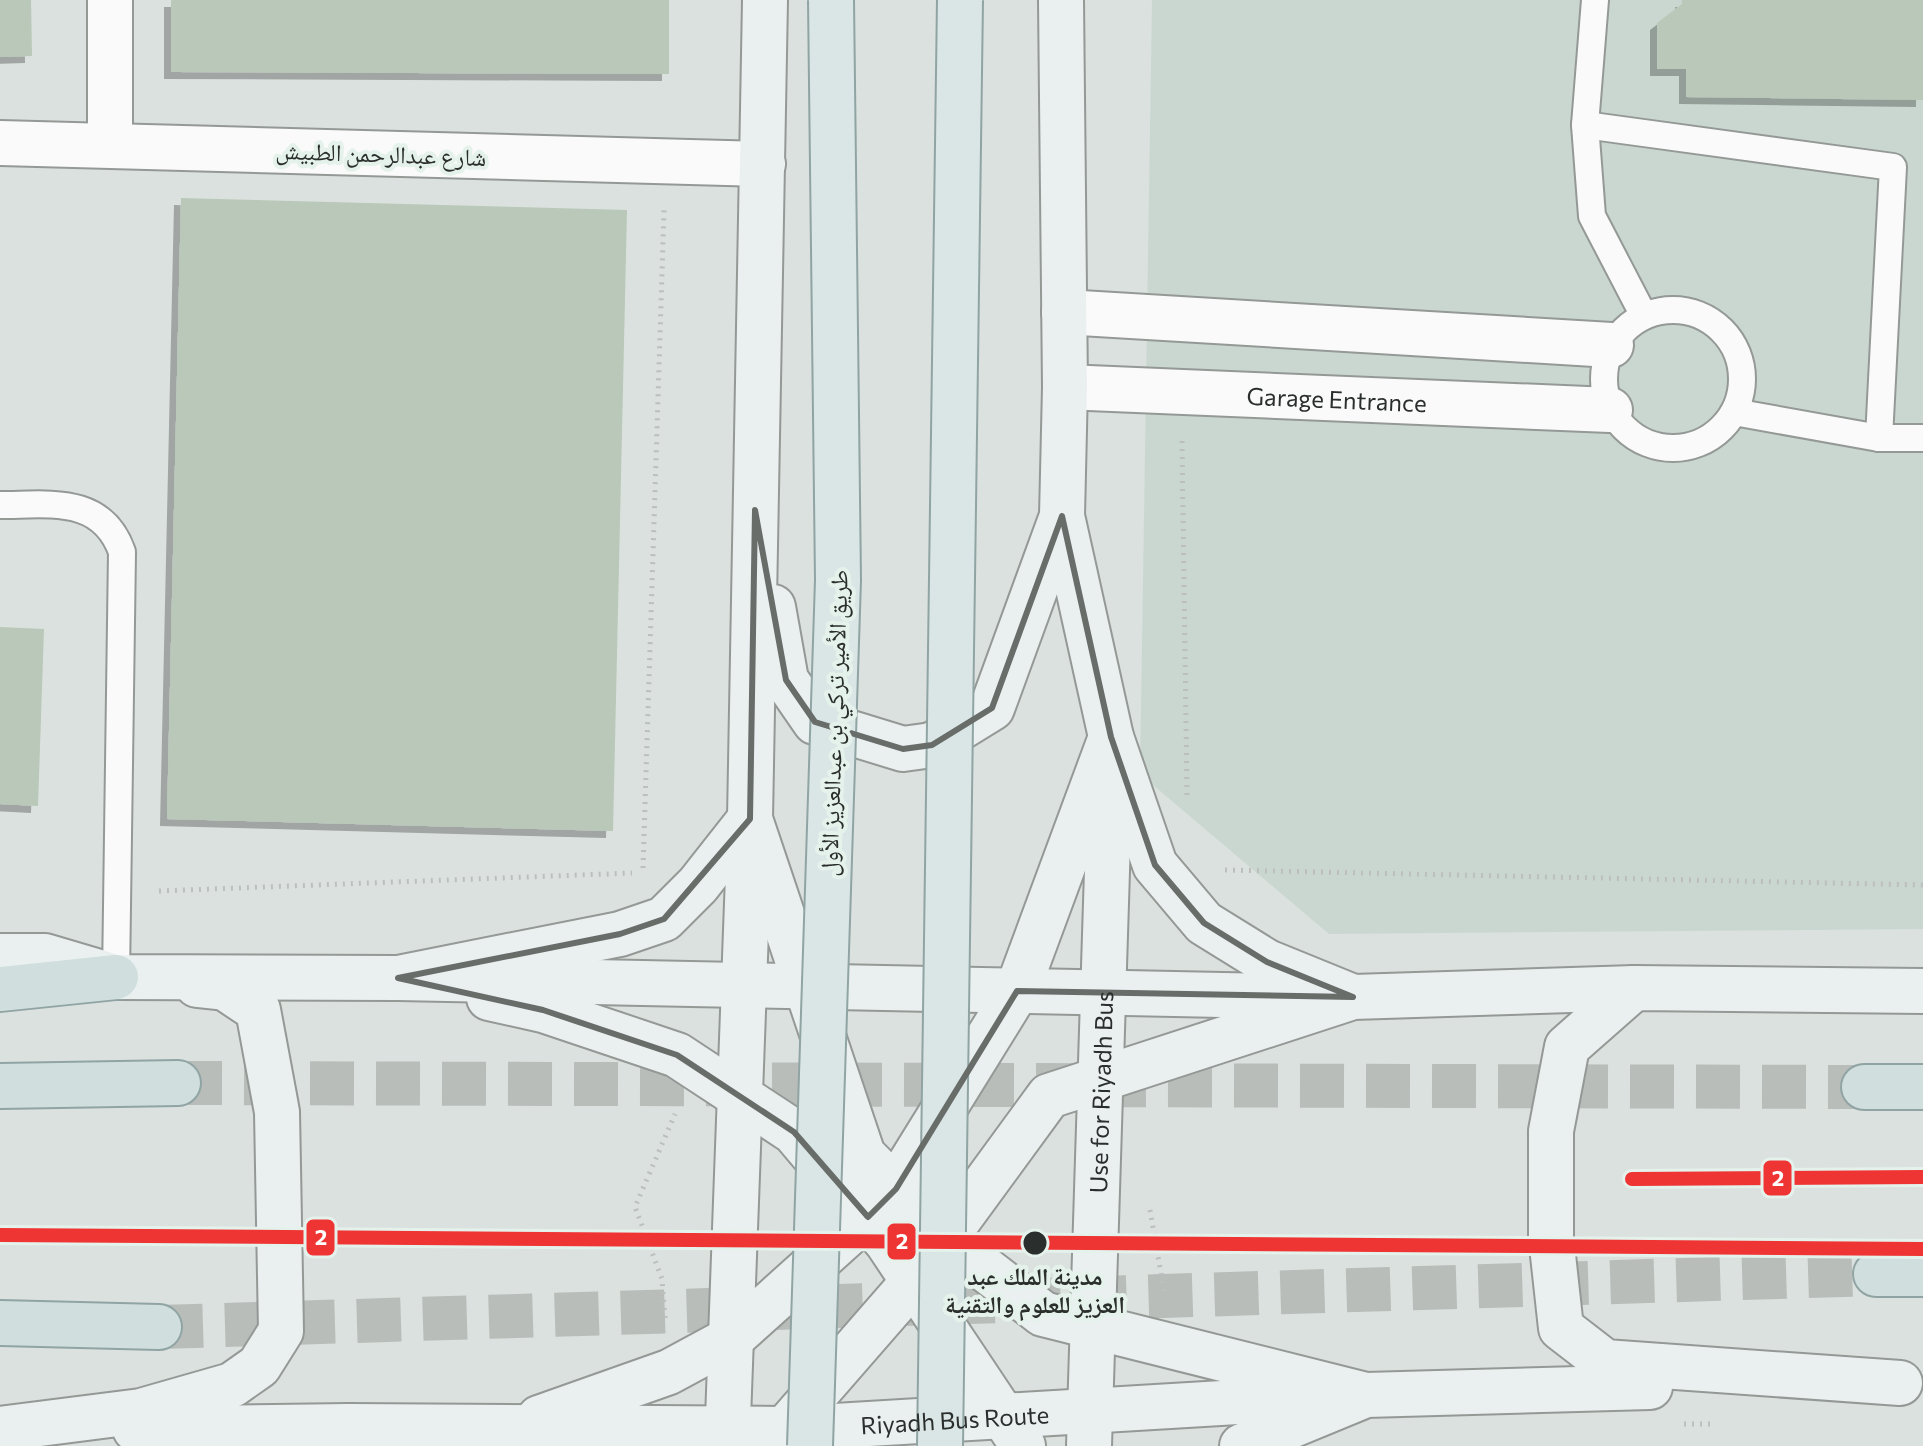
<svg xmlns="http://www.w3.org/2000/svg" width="1923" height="1446" font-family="Commissioner,'Noto Naskh Arabic',sans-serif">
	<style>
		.built { fill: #cad7d1 }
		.building { fill: #b9c8b8; filter: url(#shadow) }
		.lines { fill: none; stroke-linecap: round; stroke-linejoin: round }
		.trunk-tunnel { stroke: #b8bdba; stroke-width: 44; stroke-dasharray: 44 22; stroke-linecap: butt }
		.service-casing { stroke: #949996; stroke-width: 30 }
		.minor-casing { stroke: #949996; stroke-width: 48 }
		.secondary-casing { stroke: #949996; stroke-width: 48 }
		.trunk-casing { stroke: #90a4a3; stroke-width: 48 }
		.path { stroke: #bcbfbd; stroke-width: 5; stroke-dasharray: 2 6; stroke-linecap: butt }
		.service { stroke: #fafafa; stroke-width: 26 }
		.minor { stroke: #fafafa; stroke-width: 44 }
		.secondary { stroke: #eaf0f0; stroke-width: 44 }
		.trunk { stroke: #d0dfde; stroke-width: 44 }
		.primary-bridge-casing { stroke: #90a4a3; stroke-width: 48; stroke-linecap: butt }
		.primary-bridge { stroke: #dae6e5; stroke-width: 44 }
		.metro-1-casing { stroke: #e5f2ec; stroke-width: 20 }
		.metro-1 { stroke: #ef3434; stroke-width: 14 }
		.marked { fill: none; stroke: #686d6a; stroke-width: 6; stroke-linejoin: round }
		.stop-dot { fill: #2a2e2c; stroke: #e5f2ec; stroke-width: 3 }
		.labels { text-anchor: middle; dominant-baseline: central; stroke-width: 8; stroke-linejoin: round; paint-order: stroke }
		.street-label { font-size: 24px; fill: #2a2e2c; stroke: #e5f2ec }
		.stop-label { font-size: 24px; font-weight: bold; fill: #2a2e2c; stroke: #e5f2ec }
		.line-badge { stroke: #e5f2ec; stroke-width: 3 }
		.badge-label { font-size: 22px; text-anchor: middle; font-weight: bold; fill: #fff }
	</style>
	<defs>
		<filter id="shadow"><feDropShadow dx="-7" dy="7" stdDeviation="0" flood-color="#0004"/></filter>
	</defs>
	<rect width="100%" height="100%" fill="#dbe1de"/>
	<path class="built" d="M 1152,0 L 1923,0 L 1923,929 L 1329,934 L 1140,774 Z"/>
	<g class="building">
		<path d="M 0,0 L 31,0 L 32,56 L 0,57 Z"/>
		<path d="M 171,0 L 669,0 L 669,74 L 171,72 Z"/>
		<path d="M 1682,0 L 1923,0 L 1923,100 L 1686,97 L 1686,69 L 1657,69 L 1657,23 L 1682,4 Z"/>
		<path d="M 181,198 L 627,210 L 613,831 L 167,819 Z"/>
		<path d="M 0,627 L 44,629 L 38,806 L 0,804 Z"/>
	</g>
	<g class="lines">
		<g class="trunk-tunnel">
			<path d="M 178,1083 L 1864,1087"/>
			<path d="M 159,1327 L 1876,1274"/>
		</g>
		<defs>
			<g id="service">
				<path d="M 1595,0 L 1585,125 L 1592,216 L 1644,316"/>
				<path d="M 1585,125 L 1893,167 L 1879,438"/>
				<circle cx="1673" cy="379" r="69"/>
				<path d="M 1734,412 L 1879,438 L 1923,438"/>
				<path d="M 0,505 C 49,505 102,495 122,552 L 116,977"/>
			</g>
			<g id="minor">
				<path d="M 110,0 L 110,144"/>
				<path d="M 0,143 L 763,164"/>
				<path d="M 1064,312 L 1611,345"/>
				<path id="s1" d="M 1065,387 L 1610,410"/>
			</g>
			<g id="secondary">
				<path d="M 765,0 L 750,819 L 863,1155 L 946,1239 L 1043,1314 L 1366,1395"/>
				<path d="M 1061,0 L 1065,387 L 1062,516 L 1111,737 L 1155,865 L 1204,923 L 1267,962 L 1353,997"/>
				<path d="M 773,607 L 786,680 L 815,722 L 903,749 L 932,745 L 992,708 L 1062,516"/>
				<path d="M 0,956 L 45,956 L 116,977 L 398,978 L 620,934 L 664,919 L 698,885 L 750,819"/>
				<path d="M 398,978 L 1319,997"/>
				<path d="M 1634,988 L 1567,1047 L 1551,1131 L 1551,1237 L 1561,1328 L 1605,1362 L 1900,1383"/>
				<path d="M 489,998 L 543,1010 L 677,1055 L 794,1132 L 887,1242 L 1023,1446"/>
				<path d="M 539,1418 L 669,1372 L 732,1338 L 890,1196 L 1017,991 L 1111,737"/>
				<path id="s2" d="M 349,1426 L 785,1429 L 1322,1397"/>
				<path d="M 0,1429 L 141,1411 L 232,1385 L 259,1366 L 281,1331 L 277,1112 L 258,1010 L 225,988 L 197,985"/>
				<path d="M 135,1429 L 349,1426 L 377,1435"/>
				<path d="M 727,1446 L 749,849"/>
				<path d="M 778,1446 L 785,1429 L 913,1282 L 1049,1096 L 1353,997 L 1634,988 L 1923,991"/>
				<path id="s3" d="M 1089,1446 L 1110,775"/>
				<path d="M 1242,1446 L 1366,1395 L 1650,1387"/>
			</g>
			<g id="trunk">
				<path d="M 0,989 L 116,977"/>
				<path d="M 0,1086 L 178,1083"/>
				<path d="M 1864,1087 L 1923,1087"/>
				<path d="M 1876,1274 L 1923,1274"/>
				<path d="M 0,1323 L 159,1327"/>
			</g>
		</defs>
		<use href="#service" class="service-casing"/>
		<use href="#minor" class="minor-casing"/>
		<use href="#secondary" class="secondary-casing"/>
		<use href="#trunk" class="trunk-casing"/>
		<g class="path">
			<path d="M 1182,441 L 1187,795"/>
			<path d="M 643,868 L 664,210"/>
			<path d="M 1225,870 L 1923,885"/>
			<path d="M 159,891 L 632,873"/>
			<path d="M 1150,1210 L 1164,1291"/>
			<path d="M 665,1318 L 662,1279 L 635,1207 L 675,1114"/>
			<path d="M 1684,1424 L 1710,1424"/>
		</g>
		<use href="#service" class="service"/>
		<use href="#minor" class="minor"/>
		<use href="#secondary" class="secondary"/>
		<use href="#trunk" class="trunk"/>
		<defs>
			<g id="primary-bridge">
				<path d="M 810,1446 L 838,580 L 831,0"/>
				<path d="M 940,1446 L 960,0"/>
			</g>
		</defs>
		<use href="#primary-bridge" class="primary-bridge-casing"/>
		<use href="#primary-bridge" class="primary-bridge"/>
		<defs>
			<g id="metro-1">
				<path d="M 1632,1179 L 1923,1177"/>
				<path d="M 0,1235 L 1923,1249"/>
			</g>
		</defs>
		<use href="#metro-1" class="metro-1-casing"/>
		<use href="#metro-1" class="metro-1"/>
	</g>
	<path class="marked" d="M 755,510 L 786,680 L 815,722 L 903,749 L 932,745 L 992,708 L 1062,516 L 1111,737 L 1155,865 L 1204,923 L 1267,962 L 1353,997 L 1017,991 L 896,1189 L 868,1217 L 794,1132 L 677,1055 L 543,1010 L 398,978 L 620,934 L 664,919 L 750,819 Z"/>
	<circle class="stop-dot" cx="1035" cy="1243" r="13"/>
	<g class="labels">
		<g class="street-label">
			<text transform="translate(381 153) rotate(2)">شارع عبدالرحمن الطبيش</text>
			<text stroke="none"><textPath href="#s1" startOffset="272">Garage Entrance</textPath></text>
			<text transform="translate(833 723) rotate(-88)">طريق الأمير تركي بن عبدالعزيز الأول</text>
			<text stroke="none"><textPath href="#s3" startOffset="354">Use for Riyadh Bus</textPath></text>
			<text stroke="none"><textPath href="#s2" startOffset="606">Riyadh Bus Route</textPath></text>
		</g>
		<g class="stop-label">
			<text x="1035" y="1275">مدينة الملك عبد<tspan x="1035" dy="28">العزيز للعلوم والتقنية</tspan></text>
		</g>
	</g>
	<g class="line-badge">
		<rect x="1762" y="1159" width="31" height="38" rx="8" fill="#ef3434"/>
		<rect x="305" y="1218" width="31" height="39" rx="8" fill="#ef3434"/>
		<rect x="886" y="1222" width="31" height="39" rx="8" fill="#ef3434"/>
	</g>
	<g class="badge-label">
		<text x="1778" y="1186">2</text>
		<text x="321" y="1245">2</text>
		<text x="902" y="1249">2</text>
	</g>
</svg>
